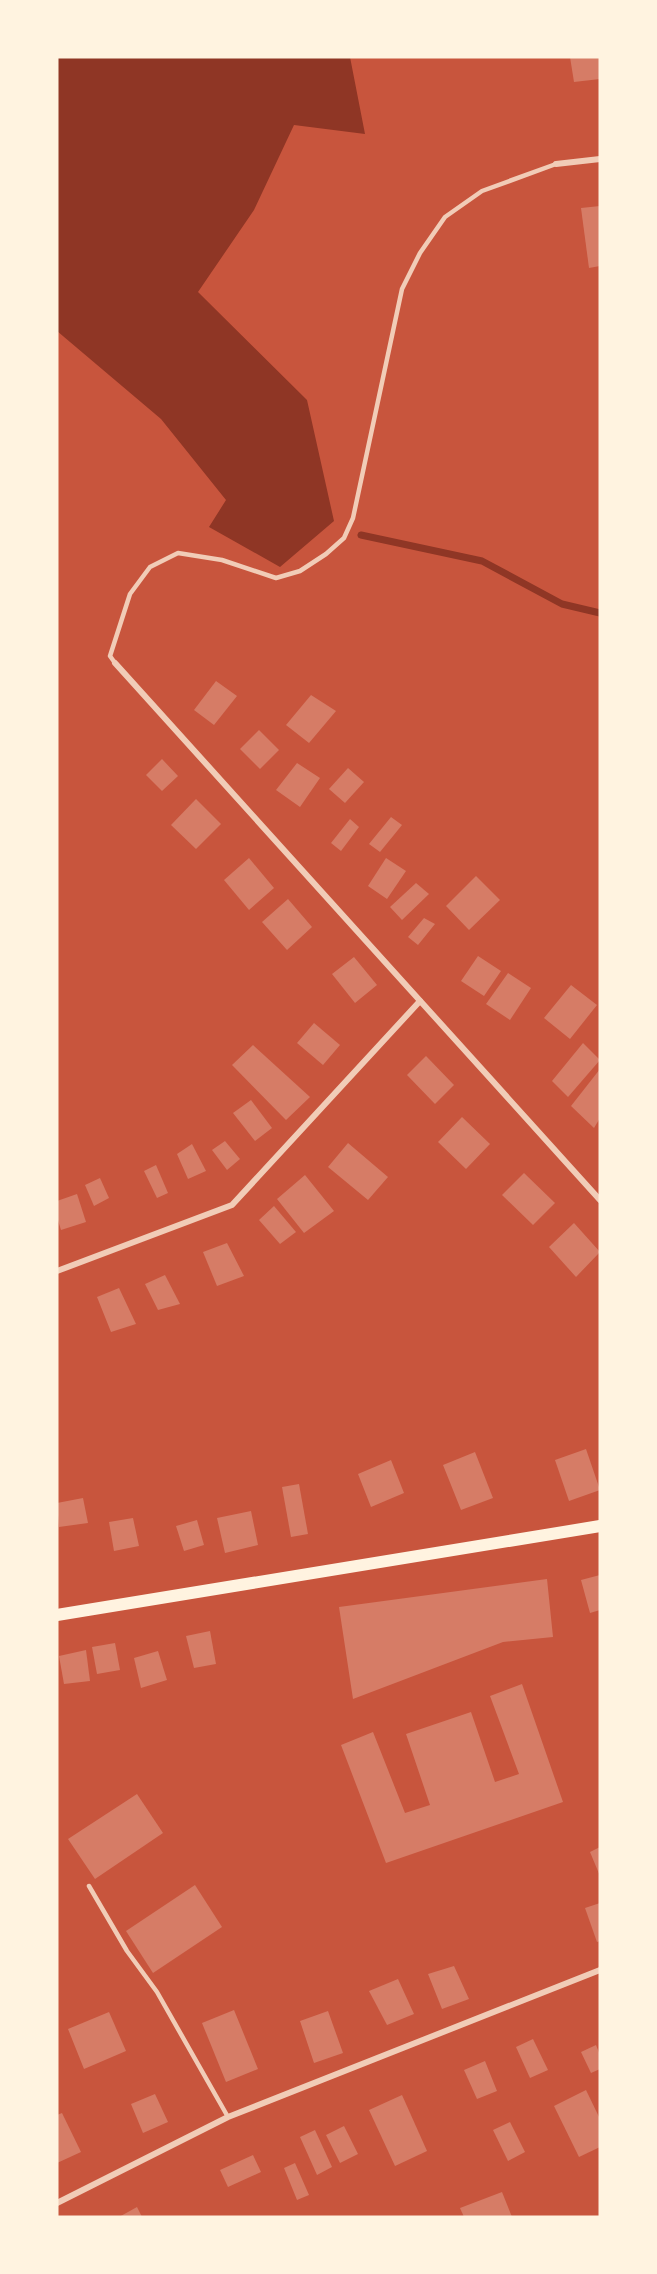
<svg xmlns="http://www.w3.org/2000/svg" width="657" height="2274" font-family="Lato,sans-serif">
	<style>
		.water { fill: #8f3625 }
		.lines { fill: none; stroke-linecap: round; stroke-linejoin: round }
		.stream { stroke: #8f3625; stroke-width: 7 }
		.building { fill: #d67c66 }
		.service { stroke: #f1ccb7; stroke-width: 4.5 }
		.minor { stroke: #f1ccb7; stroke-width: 6 }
		.secondary { stroke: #fff3e0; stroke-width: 12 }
	</style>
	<rect width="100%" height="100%" fill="#c8553d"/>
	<path class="water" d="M 57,57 L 350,57 L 365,134 L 294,125 L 254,210 L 198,292 L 307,400 L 334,521 L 280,567 L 209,527 L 226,500 L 161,419 L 57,331 Z"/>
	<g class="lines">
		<path class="stream" d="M 361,535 L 482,561 L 562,604 L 600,613"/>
	</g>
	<g class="building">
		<path d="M 570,57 L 600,57 L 600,79 L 574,82 Z"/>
		<path d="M 600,206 L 600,266 L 589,268 L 581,208 Z"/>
		<path d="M 216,681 L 237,696 L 214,725 L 194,710 Z"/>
		<path d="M 311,695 L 336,711 L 309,743 L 286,725 Z"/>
		<path d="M 259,730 L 279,750 L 260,769 L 240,749 Z"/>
		<path d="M 162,759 L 178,776 L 162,791 L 146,775 Z"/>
		<path d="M 297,763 L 320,778 L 300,807 L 276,790 Z"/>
		<path d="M 348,768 L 364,782 L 345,803 L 329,789 Z"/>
		<path d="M 196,799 L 221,824 L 196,849 L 171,825 Z"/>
		<path d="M 391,817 L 402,825 L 380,852 L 369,844 Z"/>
		<path d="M 350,819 L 359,827 L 341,851 L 331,843 Z"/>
		<path d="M 249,858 L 274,888 L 249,910 L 224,880 Z"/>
		<path d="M 386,858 L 406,871 L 387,899 L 368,886 Z"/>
		<path d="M 476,876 L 500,900 L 469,930 L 446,906 Z"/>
		<path d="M 416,883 L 429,894 L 402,920 L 390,907 Z"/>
		<path d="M 288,899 L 312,927 L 287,950 L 262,922 Z"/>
		<path d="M 424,918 L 435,924 L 418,945 L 408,937 Z"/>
		<path d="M 478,956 L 501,971 L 484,996 L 461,981 Z"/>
		<path d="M 354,957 L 377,985 L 355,1003 L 332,974 Z"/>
		<path d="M 508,973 L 531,988 L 510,1020 L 486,1004 Z"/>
		<path d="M 571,985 L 597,1005 L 570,1039 L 544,1018 Z"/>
		<path d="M 314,1023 L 340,1045 L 323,1065 L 297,1043 Z"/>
		<path d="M 583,1043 L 600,1060 L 568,1097 L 552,1081 Z"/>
		<path d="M 253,1045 L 310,1097 L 286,1120 L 232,1065 Z"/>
		<path d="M 426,1056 L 454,1085 L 435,1104 L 407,1075 Z"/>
		<path d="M 600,1069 L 600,1118 L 594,1128 L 571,1106 Z"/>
		<path d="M 251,1100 L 272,1128 L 255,1141 L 233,1113 Z"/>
		<path d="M 462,1117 L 490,1144 L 466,1169 L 438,1142 Z"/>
		<path d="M 225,1141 L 240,1159 L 227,1170 L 212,1150 Z"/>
		<path d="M 348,1143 L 388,1177 L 368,1200 L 328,1167 Z"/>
		<path d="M 192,1144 L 206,1171 L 188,1179 L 177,1154 Z"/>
		<path d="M 156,1165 L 168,1193 L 157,1198 L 144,1171 Z"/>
		<path d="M 524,1173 L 555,1203 L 533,1225 L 502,1195 Z"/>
		<path d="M 305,1175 L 334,1211 L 304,1233 L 277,1199 Z"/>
		<path d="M 100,1178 L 109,1198 L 94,1206 L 85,1185 Z"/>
		<path d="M 77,1194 L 86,1222 L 61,1230 L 57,1217 L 57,1201 Z"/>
		<path d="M 274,1206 L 296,1232 L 280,1244 L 259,1220 Z"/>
		<path d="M 574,1223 L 600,1252 L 576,1277 L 549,1247 Z"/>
		<path d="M 227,1243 L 244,1276 L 217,1286 L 203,1252 Z"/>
		<path d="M 165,1275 L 180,1304 L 158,1310 L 145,1284 Z"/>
		<path d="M 119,1288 L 136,1324 L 111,1332 L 97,1297 Z"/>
		<path d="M 586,1449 L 600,1490 L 569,1501 L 555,1460 Z"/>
		<path d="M 475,1452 L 493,1498 L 461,1510 L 443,1465 Z"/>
		<path d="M 391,1460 L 404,1493 L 371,1507 L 358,1474 Z"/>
		<path d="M 299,1484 L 308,1534 L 291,1537 L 282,1487 Z"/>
		<path d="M 83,1498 L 88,1523 L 59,1527 L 57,1503 Z"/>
		<path d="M 251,1511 L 258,1545 L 225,1553 L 217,1518 Z"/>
		<path d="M 133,1518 L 139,1546 L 114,1551 L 109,1522 Z"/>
		<path d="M 197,1520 L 204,1545 L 184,1551 L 176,1526 Z"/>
		<path d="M 600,1575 L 600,1610 L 590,1613 L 581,1580 Z"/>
		<path d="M 547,1579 L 553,1637 L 503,1642 L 353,1699 L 339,1607 Z"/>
		<path d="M 210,1631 L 216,1664 L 194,1668 L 186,1636 Z"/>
		<path d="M 115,1643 L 120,1670 L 97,1674 L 92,1647 Z"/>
		<path d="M 86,1650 L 90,1681 L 64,1684 L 59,1656 Z"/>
		<path d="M 158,1651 L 167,1680 L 141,1688 L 134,1658 Z"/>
		<path d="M 522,1684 L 563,1802 L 386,1863 L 341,1745 L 373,1732 L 405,1813 L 430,1805 L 406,1734 L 471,1712 L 495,1782 L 519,1774 L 490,1696 Z"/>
		<path d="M 137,1794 L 163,1833 L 95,1879 L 68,1839 Z"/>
		<path d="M 600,1847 L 600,1876 L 590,1852 Z"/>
		<path d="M 195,1885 L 222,1927 L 153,1973 L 126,1931 Z"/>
		<path d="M 600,1903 L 600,1941 L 597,1942 L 585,1908 Z"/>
		<path d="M 454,1966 L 469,1999 L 442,2009 L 428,1974 Z"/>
		<path d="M 398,1979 L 414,2014 L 387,2025 L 369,1991 Z"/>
		<path d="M 234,2010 L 258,2069 L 226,2082 L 202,2023 Z"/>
		<path d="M 328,2011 L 343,2053 L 314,2063 L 300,2021 Z"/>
		<path d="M 109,2012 L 126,2051 L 84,2069 L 68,2029 Z"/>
		<path d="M 533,2039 L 548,2070 L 530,2078 L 516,2047 Z"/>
		<path d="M 596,2045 L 600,2055 L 600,2069 L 591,2073 L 581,2052 Z"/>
		<path d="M 485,2061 L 497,2091 L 477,2099 L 464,2070 Z"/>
		<path d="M 586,2090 L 600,2119 L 600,2147 L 579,2157 L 554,2106 Z"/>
		<path d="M 155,2094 L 168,2122 L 143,2133 L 131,2104 Z"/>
		<path d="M 402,2095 L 427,2151 L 395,2166 L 369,2110 Z"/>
		<path d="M 62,2113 L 81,2152 L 57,2163 L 57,2115 Z"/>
		<path d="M 510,2122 L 525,2152 L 508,2161 L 493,2130 Z"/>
		<path d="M 344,2126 L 358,2154 L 340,2163 L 326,2135 Z"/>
		<path d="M 315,2130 L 332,2167 L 317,2175 L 300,2137 Z"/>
		<path d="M 253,2155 L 261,2172 L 228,2187 L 220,2170 Z"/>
		<path d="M 295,2163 L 309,2195 L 297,2200 L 284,2168 Z"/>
		<path d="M 502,2192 L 512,2217 L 464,2217 L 460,2208 Z"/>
		<path d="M 137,2207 L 142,2217 L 119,2217 Z"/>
	</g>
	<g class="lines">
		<g class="service">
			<path d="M 115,663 L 110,656 L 130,594 L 150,567 L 178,553 L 222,560 L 276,578 L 300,571 L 326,554 L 344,538 L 353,518 L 402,289 L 420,253 L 445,217 L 482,191 L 556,164"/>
			<path d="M 89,1886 L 127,1951 L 157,1992 L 228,2117"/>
		</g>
		<g class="minor">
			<path d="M 556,164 L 600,159"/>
			<path d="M 115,663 L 600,1200"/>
			<path d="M 57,1271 L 232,1205 L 420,1001"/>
			<path d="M 57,2203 L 228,2117 L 600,1970"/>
		</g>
		<path class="secondary" d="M 57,1615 L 600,1526"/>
	</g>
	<rect width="657" height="2274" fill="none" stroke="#fff3e0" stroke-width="117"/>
</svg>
